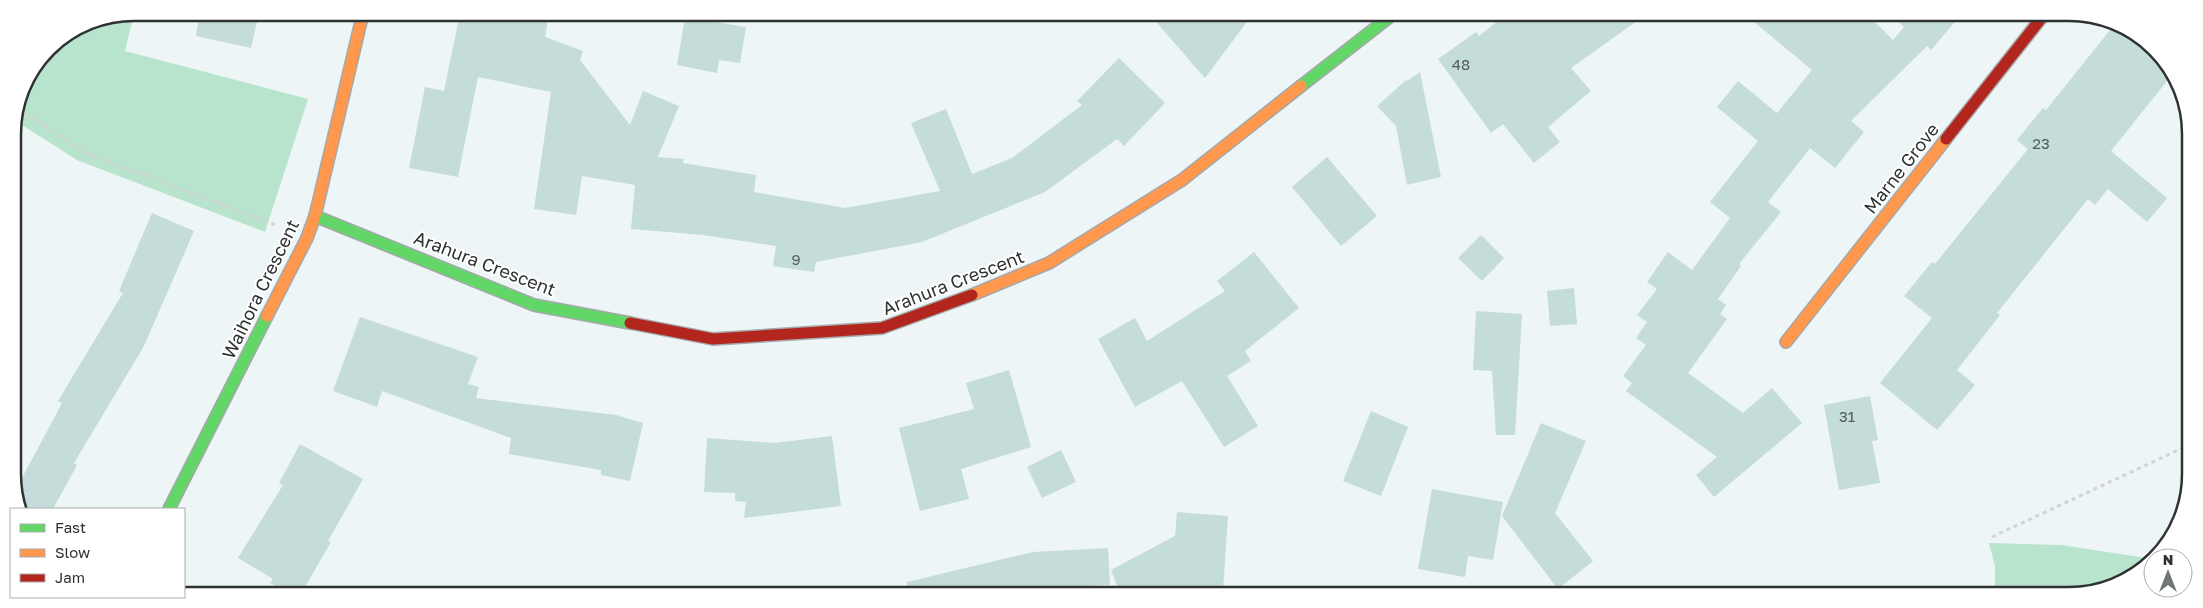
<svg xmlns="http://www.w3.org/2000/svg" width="2203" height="608" font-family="'Golos Text',sans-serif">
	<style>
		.green { fill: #b8e3cd }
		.building { fill: #c4dcda }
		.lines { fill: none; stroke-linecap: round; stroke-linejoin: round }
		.fast-casing { stroke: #a4a9aa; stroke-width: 14 }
		.slow-casing { stroke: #a4a9aa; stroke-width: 14 }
		.jam-casing { stroke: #a4a9aa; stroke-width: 14 }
		.path { stroke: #d2d4d4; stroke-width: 3; stroke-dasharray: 4 4; stroke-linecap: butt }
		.fast { stroke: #63d668; stroke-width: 11 }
		.slow { stroke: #ff974d; stroke-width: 11 }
		.jam { stroke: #b3261e; stroke-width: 11 }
		.labels { text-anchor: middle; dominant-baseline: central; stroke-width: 4; stroke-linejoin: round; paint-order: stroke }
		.number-label { font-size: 15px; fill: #545c5d }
		.street-label { font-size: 18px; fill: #2e3233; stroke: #fff }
		.rim { fill: none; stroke: #2e3233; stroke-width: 2.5 }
	</style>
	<rect width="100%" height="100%" fill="#eef5f6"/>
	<g class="green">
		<path d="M 134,13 L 125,51 L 308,99 L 265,232 L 77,160 L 14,120 L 22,87 L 48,48 L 88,22 Z"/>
		<path d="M 1989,543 L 2061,545 L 2153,559 L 2149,565 L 2115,586 L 2076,595 L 1995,595 L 1995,566 Z"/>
	</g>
	<g class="building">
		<path d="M 200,13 L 259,13 L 251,48 L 196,36 Z"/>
		<path d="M 460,13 L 549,13 L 545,37 L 583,51 L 580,60 L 630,125 L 643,91 L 679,106 L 658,157 L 684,159 L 683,163 L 756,175 L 754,192 L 845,208 L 940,191 L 911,123 L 946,109 L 972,174 L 1012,158 L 1082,105 L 1077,101 L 1119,58 L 1165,103 L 1124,146 L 1117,139 L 1045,192 L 922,242 L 816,262 L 814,272 L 773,266 L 776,246 L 703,235 L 631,229 L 635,185 L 582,176 L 576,215 L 534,209 L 551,92 L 478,77 L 458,177 L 409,168 L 425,87 L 444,91 Z"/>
		<path d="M 1150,15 L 1252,15 L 1205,78 Z"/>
		<path d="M 1505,15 L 1644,16 L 1571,68 L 1591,91 L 1548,127 L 1560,142 L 1534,163 L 1503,124 L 1491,133 L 1438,59 L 1476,32 L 1479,36 Z"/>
		<path d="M 1747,16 L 1869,16 L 1893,40 L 1904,27 L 1892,16 L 1960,16 L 1931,50 L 1927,46 L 1851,121 L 1864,132 L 1835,168 L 1810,148 L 1768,202 L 1781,212 L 1739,264 L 1741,266 L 1718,299 L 1726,305 L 1720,314 L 1727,319 L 1688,373 L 1743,413 L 1772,388 L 1802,423 L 1714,497 L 1696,475 L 1717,457 L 1626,391 L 1632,383 L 1623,376 L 1646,345 L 1636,338 L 1647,322 L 1637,315 L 1657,289 L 1647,282 L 1668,252 L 1692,270 L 1730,218 L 1710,202 L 1758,141 L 1717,107 L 1738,81 L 1777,113 L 1812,70 Z"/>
		<path d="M 685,17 L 746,27 L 740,63 L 719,60 L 717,73 L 677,65 Z"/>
		<path d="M 2114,25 L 2160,54 L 2171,76 L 2111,151 L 2167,198 L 2147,222 L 2108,189 L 2095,205 L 2088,199 L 1997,313 L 2000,315 L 1957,370 L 1975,385 L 1937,430 L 1880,383 L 1932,318 L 1904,296 L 1932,262 L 1935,264 L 2028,149 L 2017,140 L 2043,108 L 2046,110 Z"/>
		<path d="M 1420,72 L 1441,177 L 1407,185 L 1396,126 L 1377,106 L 1406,80 L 1407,81 Z"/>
		<path d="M 1327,157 L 1377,216 L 1341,246 L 1292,187 Z"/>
		<path d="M 152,213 L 194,231 L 144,346 L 74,463 L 77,465 L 53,509 L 21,509 L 15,497 L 15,491 L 62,403 L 58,401 L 123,293 L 119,291 Z"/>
		<path d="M 1481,235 L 1504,258 L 1482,281 L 1458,258 Z"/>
		<path d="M 1254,252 L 1299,308 L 1245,351 L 1251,361 L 1227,376 L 1258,426 L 1224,447 L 1182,381 L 1135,407 L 1098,339 L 1135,318 L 1147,341 L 1225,291 L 1217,281 Z"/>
		<path d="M 1574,288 L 1577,324 L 1550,326 L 1547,291 Z"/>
		<path d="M 1476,311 L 1522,314 L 1515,435 L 1496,435 L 1492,371 L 1473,370 Z"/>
		<path d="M 360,317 L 478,357 L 468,384 L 479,387 L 476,398 L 616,415 L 643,423 L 630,481 L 601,475 L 601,470 L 509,454 L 511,438 L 382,391 L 377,407 L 333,391 Z"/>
		<path d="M 1009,370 L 1031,447 L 961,469 L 969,499 L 920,511 L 899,428 L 974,409 L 966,383 Z"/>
		<path d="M 1870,396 L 1878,440 L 1872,441 L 1880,483 L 1839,490 L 1824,405 Z"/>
		<path d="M 1371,411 L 1408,427 L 1381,496 L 1343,481 Z"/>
		<path d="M 1541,423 L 1586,441 L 1555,513 L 1593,561 L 1558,589 L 1502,516 Z"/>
		<path d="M 832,436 L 841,506 L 744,518 L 746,502 L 735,501 L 735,493 L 704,492 L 707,438 L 774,443 Z"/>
		<path d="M 300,444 L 363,479 L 328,541 L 331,542 L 302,592 L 286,592 L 270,583 L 273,579 L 238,558 L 283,485 L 279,483 Z"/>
		<path d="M 1061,450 L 1076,482 L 1042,498 L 1027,467 Z"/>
		<path d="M 1432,489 L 1503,502 L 1493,560 L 1468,556 L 1465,577 L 1418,569 Z"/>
		<path d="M 1177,512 L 1228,516 L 1223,591 L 1151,586 L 1132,593 L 1120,593 L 1111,570 L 1175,536 Z"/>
		<path d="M 1108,548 L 1110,585 L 999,590 L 1000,593 L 908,593 L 907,582 L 1033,552 Z"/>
	</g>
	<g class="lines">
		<defs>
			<g id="fast">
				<path d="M 1301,86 L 1392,15"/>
				<path d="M 315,216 L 534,305 L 630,323"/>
				<path d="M 169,509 L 267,316"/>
			</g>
			<g id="slow">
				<path d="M 972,295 L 1049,263 L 1182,180 L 1301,86"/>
				<path d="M 267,316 L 307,238 L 315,216 L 363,13"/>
				<path d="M 1786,342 L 1946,139"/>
			</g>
			<g id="jam">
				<path d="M 1946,139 L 2043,16"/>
				<path d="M 630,323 L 713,339 L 882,328 L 972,295"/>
			</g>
		</defs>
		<use href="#fast" class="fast-casing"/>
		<use href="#slow" class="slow-casing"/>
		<use href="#jam" class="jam-casing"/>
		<g class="path">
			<path d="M 17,109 L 86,153 L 278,226"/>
			<path d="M 1992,537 L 2187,446"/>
		</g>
		<use href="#fast" class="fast"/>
		<use href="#slow" class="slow"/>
		<use href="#jam" class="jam"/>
	</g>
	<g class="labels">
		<g class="number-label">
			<text x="1461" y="64">48</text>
			<text x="2041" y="143">23</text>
			<text x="796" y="259">9</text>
			<text x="1847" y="416">31</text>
		</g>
		<g class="street-label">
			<text transform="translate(1901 168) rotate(-52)">Marne Grove</text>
			<text transform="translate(485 263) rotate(21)">Arahura Crescent</text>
			<text transform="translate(953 282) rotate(-21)">Arahura Crescent</text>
			<text transform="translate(260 289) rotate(-64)">Waihora Crescent</text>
		</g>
	</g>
	<path d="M0 0H2203V608H0ZM134 21H2069A113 113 0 0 1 2182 134V474A113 113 0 0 1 2069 587H134A113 113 0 0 1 21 474V134A113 113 0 0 1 134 21Z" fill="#fff" fill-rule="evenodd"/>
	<path class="rim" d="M134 21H2069A113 113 0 0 1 2182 134V474A113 113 0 0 1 2069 587H134A113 113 0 0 1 21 474V134A113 113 0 0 1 134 21Z"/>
	<rect x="10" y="508" width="175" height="90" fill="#ffffff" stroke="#abadad"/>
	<rect x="20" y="524" width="25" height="8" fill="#63d668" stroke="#abadad"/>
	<text x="55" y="533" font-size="15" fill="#2e3233">Fast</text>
	<rect x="20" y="549" width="25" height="8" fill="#ff974d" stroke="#abadad"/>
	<text x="55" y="558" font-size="15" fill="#2e3233">Slow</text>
	<rect x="20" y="574" width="25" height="8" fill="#b3261e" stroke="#abadad"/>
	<text x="55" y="583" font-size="15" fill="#2e3233">Jam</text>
	<g transform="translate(2168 573)"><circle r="24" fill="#ffffff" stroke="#abadad"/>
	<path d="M0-4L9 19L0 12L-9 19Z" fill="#717677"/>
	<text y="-8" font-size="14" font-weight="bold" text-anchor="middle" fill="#2e3233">N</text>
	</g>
</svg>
